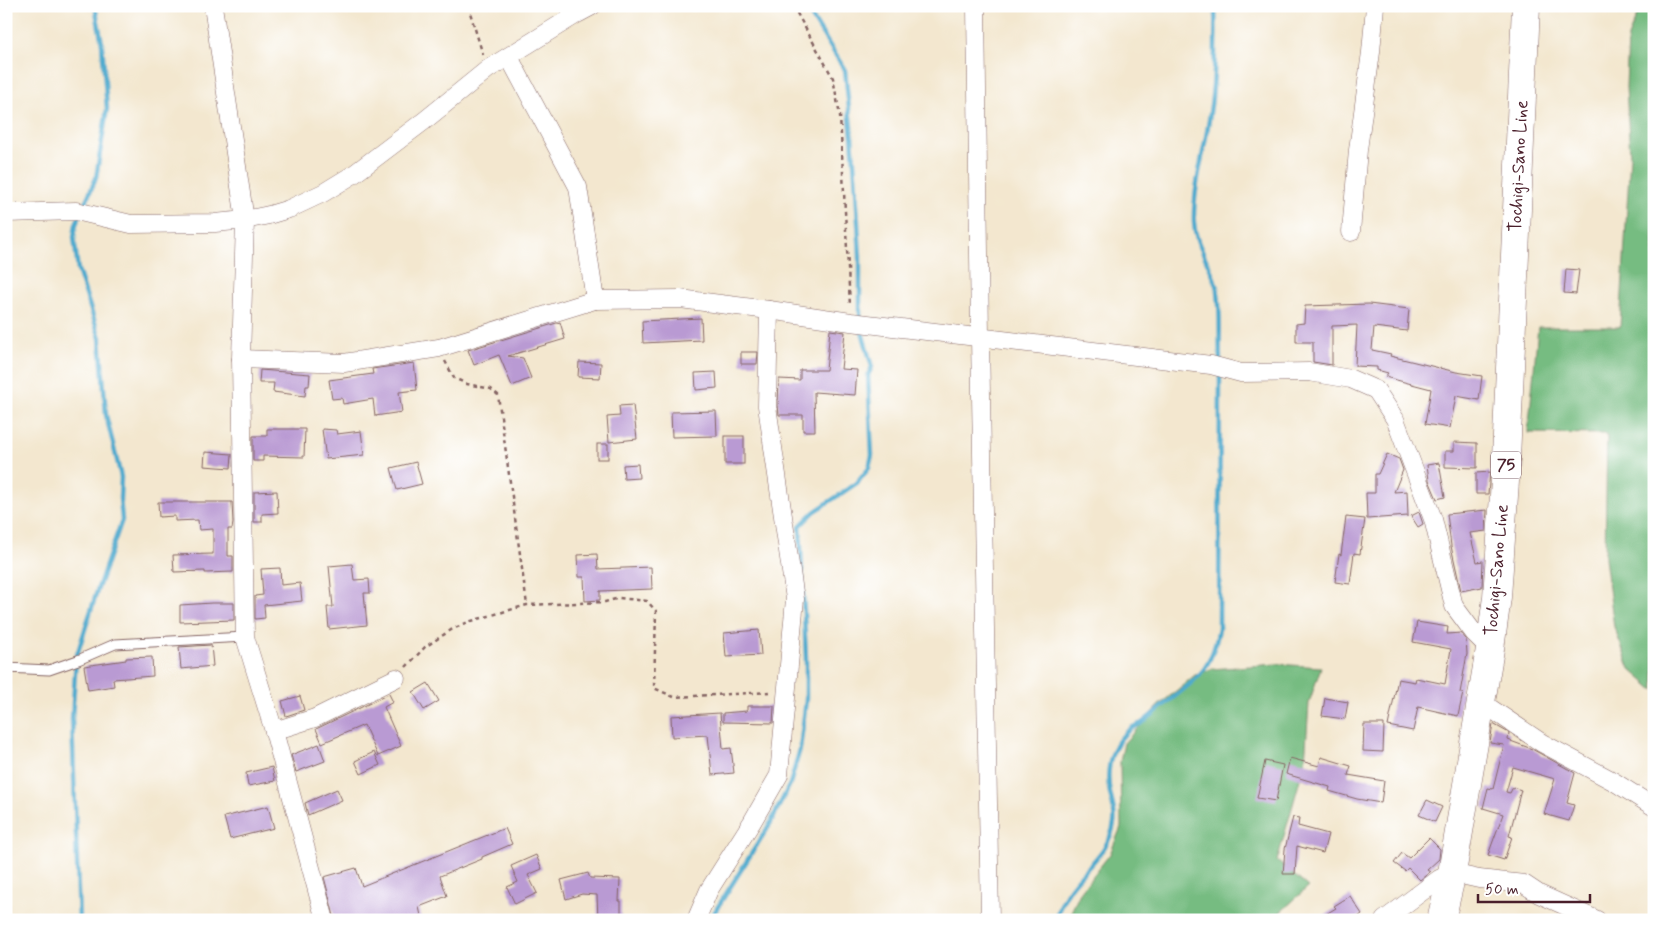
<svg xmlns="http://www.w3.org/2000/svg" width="1660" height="926" font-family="Mynerve,sans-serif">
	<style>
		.forest { fill: #76bc81; stroke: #606e56 }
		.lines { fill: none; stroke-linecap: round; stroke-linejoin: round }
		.stream { stroke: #50aace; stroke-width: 4.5 }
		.building { fill: #b99ad3 }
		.lane-casing { stroke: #856564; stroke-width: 11 }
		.street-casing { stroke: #856564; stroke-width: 19 }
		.primary-casing { stroke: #856564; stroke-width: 29 }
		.path { stroke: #856564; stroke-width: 2.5; stroke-dasharray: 4 4; stroke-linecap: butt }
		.lane { stroke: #fff; stroke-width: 9 }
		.street { stroke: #fff; stroke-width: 18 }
		.primary { stroke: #fff; stroke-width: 28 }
		.labels { text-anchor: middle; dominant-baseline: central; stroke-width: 4.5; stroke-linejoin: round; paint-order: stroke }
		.shield { fill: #fff; stroke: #80626b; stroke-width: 1 }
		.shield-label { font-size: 16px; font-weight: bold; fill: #4a1f2b }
		.street-label { font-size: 18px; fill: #4a1f2b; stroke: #fff }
	</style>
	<rect width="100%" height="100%" fill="#fff"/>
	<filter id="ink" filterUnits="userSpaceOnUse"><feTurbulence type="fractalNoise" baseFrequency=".02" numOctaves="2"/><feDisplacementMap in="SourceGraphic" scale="10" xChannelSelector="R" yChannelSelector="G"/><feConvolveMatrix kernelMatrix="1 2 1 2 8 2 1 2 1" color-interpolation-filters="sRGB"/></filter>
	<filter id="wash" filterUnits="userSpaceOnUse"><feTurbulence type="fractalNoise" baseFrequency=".0096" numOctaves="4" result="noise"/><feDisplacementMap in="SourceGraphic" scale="20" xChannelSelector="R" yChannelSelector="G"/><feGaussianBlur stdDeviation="1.12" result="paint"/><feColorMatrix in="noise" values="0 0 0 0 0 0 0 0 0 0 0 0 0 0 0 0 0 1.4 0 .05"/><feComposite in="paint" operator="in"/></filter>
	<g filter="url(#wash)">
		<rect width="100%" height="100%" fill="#f3e7cf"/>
		<g class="forest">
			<path d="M 1641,6 L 1654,6 L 1654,690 L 1630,669 L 1614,627 L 1605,558 L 1607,434 L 1528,433 L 1538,327 L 1620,327 L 1630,156 L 1626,87 L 1628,37 Z"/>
			<path d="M 1276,664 L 1321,667 L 1309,703 L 1305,762 L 1277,861 L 1308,887 L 1272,920 L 1067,920 L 1081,891 L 1110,854 L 1121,827 L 1120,762 L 1124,743 L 1158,706 L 1195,675 L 1212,669 Z"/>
		</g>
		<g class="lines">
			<g class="stream">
				<path d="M 805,6 L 845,70 L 852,136 L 856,189 L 860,256 L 860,318"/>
				<path d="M 1215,6 C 1216,44 1215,83 1209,120 C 1204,153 1193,188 1194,222 C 1195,248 1214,266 1218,293 C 1221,314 1219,340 1220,361"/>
				<path d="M 83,208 L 96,178 L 107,109 L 102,43 L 95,6"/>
				<path d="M 79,920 L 72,719 L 76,658 L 98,588 L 122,520 L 120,498 L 121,477 L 106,415 L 100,338 L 78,270 L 74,237 L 76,224 L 80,215"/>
				<path d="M 712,920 L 714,913 L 770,824 L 790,784 L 800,749 L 806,700 L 806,658 L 800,526 L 814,512 L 857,483 L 869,468 L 872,455 L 868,375 L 872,367 L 861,328"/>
				<path d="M 1055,920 C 1059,908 1064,896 1072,886 C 1087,866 1110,850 1114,823 C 1116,813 1112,803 1110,793 C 1107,779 1108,761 1115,748 C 1117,742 1124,734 1129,730 C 1132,727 1138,725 1142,723 C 1151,716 1160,708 1169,701 C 1200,676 1211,670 1219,629 L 1220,376"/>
			</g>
		</g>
		<g id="blocks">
			<g class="building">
				<path d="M 1566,269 L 1579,270 L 1576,294 L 1564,293 Z"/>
				<path d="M 1369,304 L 1409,309 L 1407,331 L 1374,327 L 1372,350 L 1391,354 L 1390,356 L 1456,372 L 1482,376 L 1479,400 L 1456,396 L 1450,428 L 1425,424 L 1431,389 L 1385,377 L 1388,373 L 1377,370 L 1377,367 L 1355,366 L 1357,325 L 1332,326 L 1332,365 L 1313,362 L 1313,342 L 1296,342 L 1296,324 L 1304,323 L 1305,306 Z"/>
				<path d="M 701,318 L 702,340 L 643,343 L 642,321 Z"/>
				<path d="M 560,322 L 565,339 L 508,356 L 523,358 L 531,378 L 512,386 L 499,355 L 474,365 L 468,350 Z"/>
				<path d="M 830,330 L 845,332 L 841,369 L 857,370 L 855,395 L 814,392 L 815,431 L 803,431 L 803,415 L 779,415 L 778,405 L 779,379 L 800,380 L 800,370 L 826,370 Z"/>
				<path d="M 741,352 L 758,352 L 757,364 L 741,364 Z"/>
				<path d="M 579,362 L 601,363 L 600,378 L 578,377 Z"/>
				<path d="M 414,363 L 417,390 L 399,392 L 402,412 L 375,416 L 373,399 L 343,404 L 342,398 L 332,399 L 329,380 L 373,374 L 372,369 Z"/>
				<path d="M 260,370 L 310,374 L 309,386 L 306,386 L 305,396 L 273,392 L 274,383 L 259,383 Z"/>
				<path d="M 716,372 L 717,388 L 696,390 L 695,373 Z"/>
				<path d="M 633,405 L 637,439 L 609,442 L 607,417 L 620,416 L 619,406 Z"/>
				<path d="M 716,411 L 717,436 L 672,437 L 671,412 Z"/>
				<path d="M 267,429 L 305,429 L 304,457 L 263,456 L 263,461 L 253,461 L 253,436 L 267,436 Z"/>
				<path d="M 322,429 L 336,430 L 337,434 L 361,431 L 364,455 L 326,459 Z"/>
				<rect x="725" y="436" width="19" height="28"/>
				<path d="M 1454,442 L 1477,443 L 1477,468 L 1445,467 L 1445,451 L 1454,451 Z"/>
				<rect x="597" y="444" width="11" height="15"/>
				<path d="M 205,452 L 232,454 L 231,468 L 204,466 Z"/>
				<path d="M 1387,454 L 1399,459 L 1403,470 L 1394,492 L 1407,491 L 1408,516 L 1367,519 L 1366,493 L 1375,493 L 1375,474 L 1378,474 Z"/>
				<path d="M 416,462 L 422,484 L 397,490 L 391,468 Z"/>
				<path d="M 1439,463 L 1445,497 L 1437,499 L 1429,480 L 1427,465 Z"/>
				<path d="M 638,464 L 639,478 L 624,479 L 623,465 Z"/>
				<path d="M 1490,472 L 1488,494 L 1476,494 L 1476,473 Z"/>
				<path d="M 277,491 L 278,513 L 262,514 L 262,522 L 254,522 L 254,492 Z"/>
				<path d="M 158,502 L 232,502 L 233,523 L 232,529 L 228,529 L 228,556 L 233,556 L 233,572 L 205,573 L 205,571 L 174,572 L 173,555 L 213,554 L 213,529 L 199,530 L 198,520 L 175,521 L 175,516 L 159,517 Z"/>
				<path d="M 1487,510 L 1486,531 L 1470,533 L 1477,562 L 1483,561 L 1482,587 L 1461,591 L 1451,546 L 1447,514 Z"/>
				<path d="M 1419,512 L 1423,524 L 1418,527 L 1411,516 Z"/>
				<path d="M 1346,517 L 1365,519 L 1360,554 L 1354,553 L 1350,584 L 1335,582 L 1339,554 L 1341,555 Z"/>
				<path d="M 597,554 L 598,569 L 651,567 L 652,589 L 600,591 L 600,600 L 585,601 L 584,577 L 579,577 L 578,555 Z"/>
				<path d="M 352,564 L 354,580 L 369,579 L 370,593 L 364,593 L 367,625 L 329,629 L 327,607 L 333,607 L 329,566 Z"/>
				<path d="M 280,568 L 281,585 L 300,583 L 302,601 L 264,605 L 265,618 L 255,619 L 255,596 L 263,595 L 261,569 Z"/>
				<path d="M 212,603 L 234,603 L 234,620 L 180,622 L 180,605 Z"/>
				<path d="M 1417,622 L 1448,627 L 1447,634 L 1461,633 L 1466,639 L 1467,654 L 1460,693 L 1463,693 L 1458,716 L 1418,707 L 1413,731 L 1388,726 L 1398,679 L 1415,682 L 1416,678 L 1445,684 L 1451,649 L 1413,642 Z"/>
				<path d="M 759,630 L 761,655 L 726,657 L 724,633 Z"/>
				<path d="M 211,645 L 213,666 L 181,669 L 179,647 Z"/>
				<path d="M 152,657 L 153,676 L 113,679 L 114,686 L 88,690 L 84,666 L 126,660 L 126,658 Z"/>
				<path d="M 428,683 L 439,701 L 424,710 L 413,692 Z"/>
				<path d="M 389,694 L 393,702 L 384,707 L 401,746 L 378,756 L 364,725 L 322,743 L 316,729 Z"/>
				<path d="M 300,696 L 304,710 L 286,716 L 282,701 Z"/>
				<path d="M 1325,698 L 1348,702 L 1345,719 L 1322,716 Z"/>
				<path d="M 747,706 L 774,706 L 773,723 L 723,722 L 723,713 L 747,711 Z"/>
				<path d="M 720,713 L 723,749 L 731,748 L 734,773 L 712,775 L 708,735 L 672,737 L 671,716 Z"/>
				<path d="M 1364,724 L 1384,724 L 1383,752 L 1363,751 Z"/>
				<path d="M 1493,724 L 1509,733 L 1508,740 L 1532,749 L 1575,773 L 1567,803 L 1574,805 L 1569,821 L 1544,814 L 1555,779 L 1513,767 L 1506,792 L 1510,793 L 1513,787 L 1521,790 L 1509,836 L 1512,837 L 1504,860 L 1488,855 L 1503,814 L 1483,808 L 1488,788 L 1493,789 L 1504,745 L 1490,743 Z"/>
				<path d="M 319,744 L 325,761 L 296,772 L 291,755 Z"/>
				<path d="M 374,752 L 380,765 L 361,774 L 355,761 Z"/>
				<path d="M 1321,757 L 1351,766 L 1348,775 L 1384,781 L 1381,803 L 1357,799 L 1329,791 L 1330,787 L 1286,774 L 1290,758 L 1319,766 Z"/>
				<path d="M 1265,761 L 1283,765 L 1276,801 L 1257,798 Z"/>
				<path d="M 272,767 L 275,781 L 248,786 L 246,773 Z"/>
				<path d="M 337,789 L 342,800 L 308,815 L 305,803 Z"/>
				<path d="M 1427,800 L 1442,807 L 1435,822 L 1419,815 Z"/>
				<path d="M 268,806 L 274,828 L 230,839 L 224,817 Z"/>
				<path d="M 1293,817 L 1299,818 L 1298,826 L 1328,834 L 1323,853 L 1297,846 L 1295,874 L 1283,874 L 1285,849 Z"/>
				<path d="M 505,828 L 512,844 L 482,857 L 482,859 L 440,876 L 447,896 L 419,907 L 422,920 L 335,920 L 324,877 L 356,868 L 362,886 Z"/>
				<path d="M 1429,838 L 1440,849 L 1439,859 L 1427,870 L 1430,872 L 1420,880 L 1408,868 L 1405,871 L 1394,863 L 1402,853 L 1409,858 Z"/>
				<path d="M 536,855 L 542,869 L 528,875 L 537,893 L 515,904 L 507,887 L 518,882 L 511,866 Z"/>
				<path d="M 588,873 L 590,878 L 620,879 L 619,901 L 621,901 L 621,919 L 598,920 L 597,895 L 582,894 L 566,899 L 561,880 Z"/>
				<path d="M 1350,896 L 1362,914 L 1354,920 L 1316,920 L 1336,908 L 1334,906 Z"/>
			</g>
		</g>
	</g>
	<g filter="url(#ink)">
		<use href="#blocks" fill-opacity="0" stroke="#856564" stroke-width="1"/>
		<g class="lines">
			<defs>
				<path id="lane" d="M 6,668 L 49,670 L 78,660 L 115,644 L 245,637"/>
				<g id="street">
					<path d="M 213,6 L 245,220 L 241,359 L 245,637 L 274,731 L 325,920"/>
					<path d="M 976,6 L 980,337 L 990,920"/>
					<path d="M 509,57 L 578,187 L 595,300"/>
					<path d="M 6,213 L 76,211 L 131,224 L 215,223 L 245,220 L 269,215 L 289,209 L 323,193 L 354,174 L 424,121 L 488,69 L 577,14 L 592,6"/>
					<path d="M 1351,232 L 1358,150 L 1371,52 L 1375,6"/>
					<path d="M 241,359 L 344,363 L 439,348 L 595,300 L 680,299 L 769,310 L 851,322 L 1211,365 L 1241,373 L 1309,372 L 1351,379 L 1376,390 L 1395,419 L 1433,519 L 1454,606 L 1474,633 L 1490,649"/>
					<path d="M 1481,702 L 1542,743 L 1613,781 L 1654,807"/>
					<path d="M 274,731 L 315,718 L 396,678"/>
					<path d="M 696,920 L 709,890 L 752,822 L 779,775 L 795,599 L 767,406 L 769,310"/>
					<path d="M 1384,920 L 1439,879 L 1452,873 L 1479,879 L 1524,884 L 1539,894 L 1597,920"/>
				</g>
				<path id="primary" d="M 1441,920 L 1452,873 L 1490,649 L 1497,597 L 1505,481 L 1526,6"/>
			</defs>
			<use href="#lane" class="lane-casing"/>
			<use href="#street" class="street-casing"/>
			<use href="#primary" class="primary-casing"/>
			<g class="path">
				<path d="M 468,6 L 483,55"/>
				<path d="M 793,6 L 833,78 L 840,116 L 850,306"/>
				<path d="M 445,361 L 454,378 L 467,384 L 491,389 L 498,395 L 527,605"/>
				<path d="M 406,667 L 425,647 L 451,630 L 468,622 L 527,605 L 605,602 L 619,598 L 647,601 L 656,611 L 654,688 L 674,697 L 771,692"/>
			</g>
			<use href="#lane" class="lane"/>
			<use href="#street" class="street"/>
			<use href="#primary" class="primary"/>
		</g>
	</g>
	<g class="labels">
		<rect class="shield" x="1491" y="451.5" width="30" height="27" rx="4"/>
		<g class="shield-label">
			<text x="1506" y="465">75</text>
		</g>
		<g class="street-label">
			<text transform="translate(1519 166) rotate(-87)">Tochigi-Sano Line</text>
			<text transform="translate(1497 570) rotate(-85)">Tochigi-Sano Line</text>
		</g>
	</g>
	<rect width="1660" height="926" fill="none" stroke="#fff" stroke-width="25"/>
	<path d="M1478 894v8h112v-8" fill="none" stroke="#4a1f2b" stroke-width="2.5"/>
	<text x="1485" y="894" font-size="15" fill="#4a1f2b" stroke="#ffffff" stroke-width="4" paint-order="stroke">50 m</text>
</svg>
